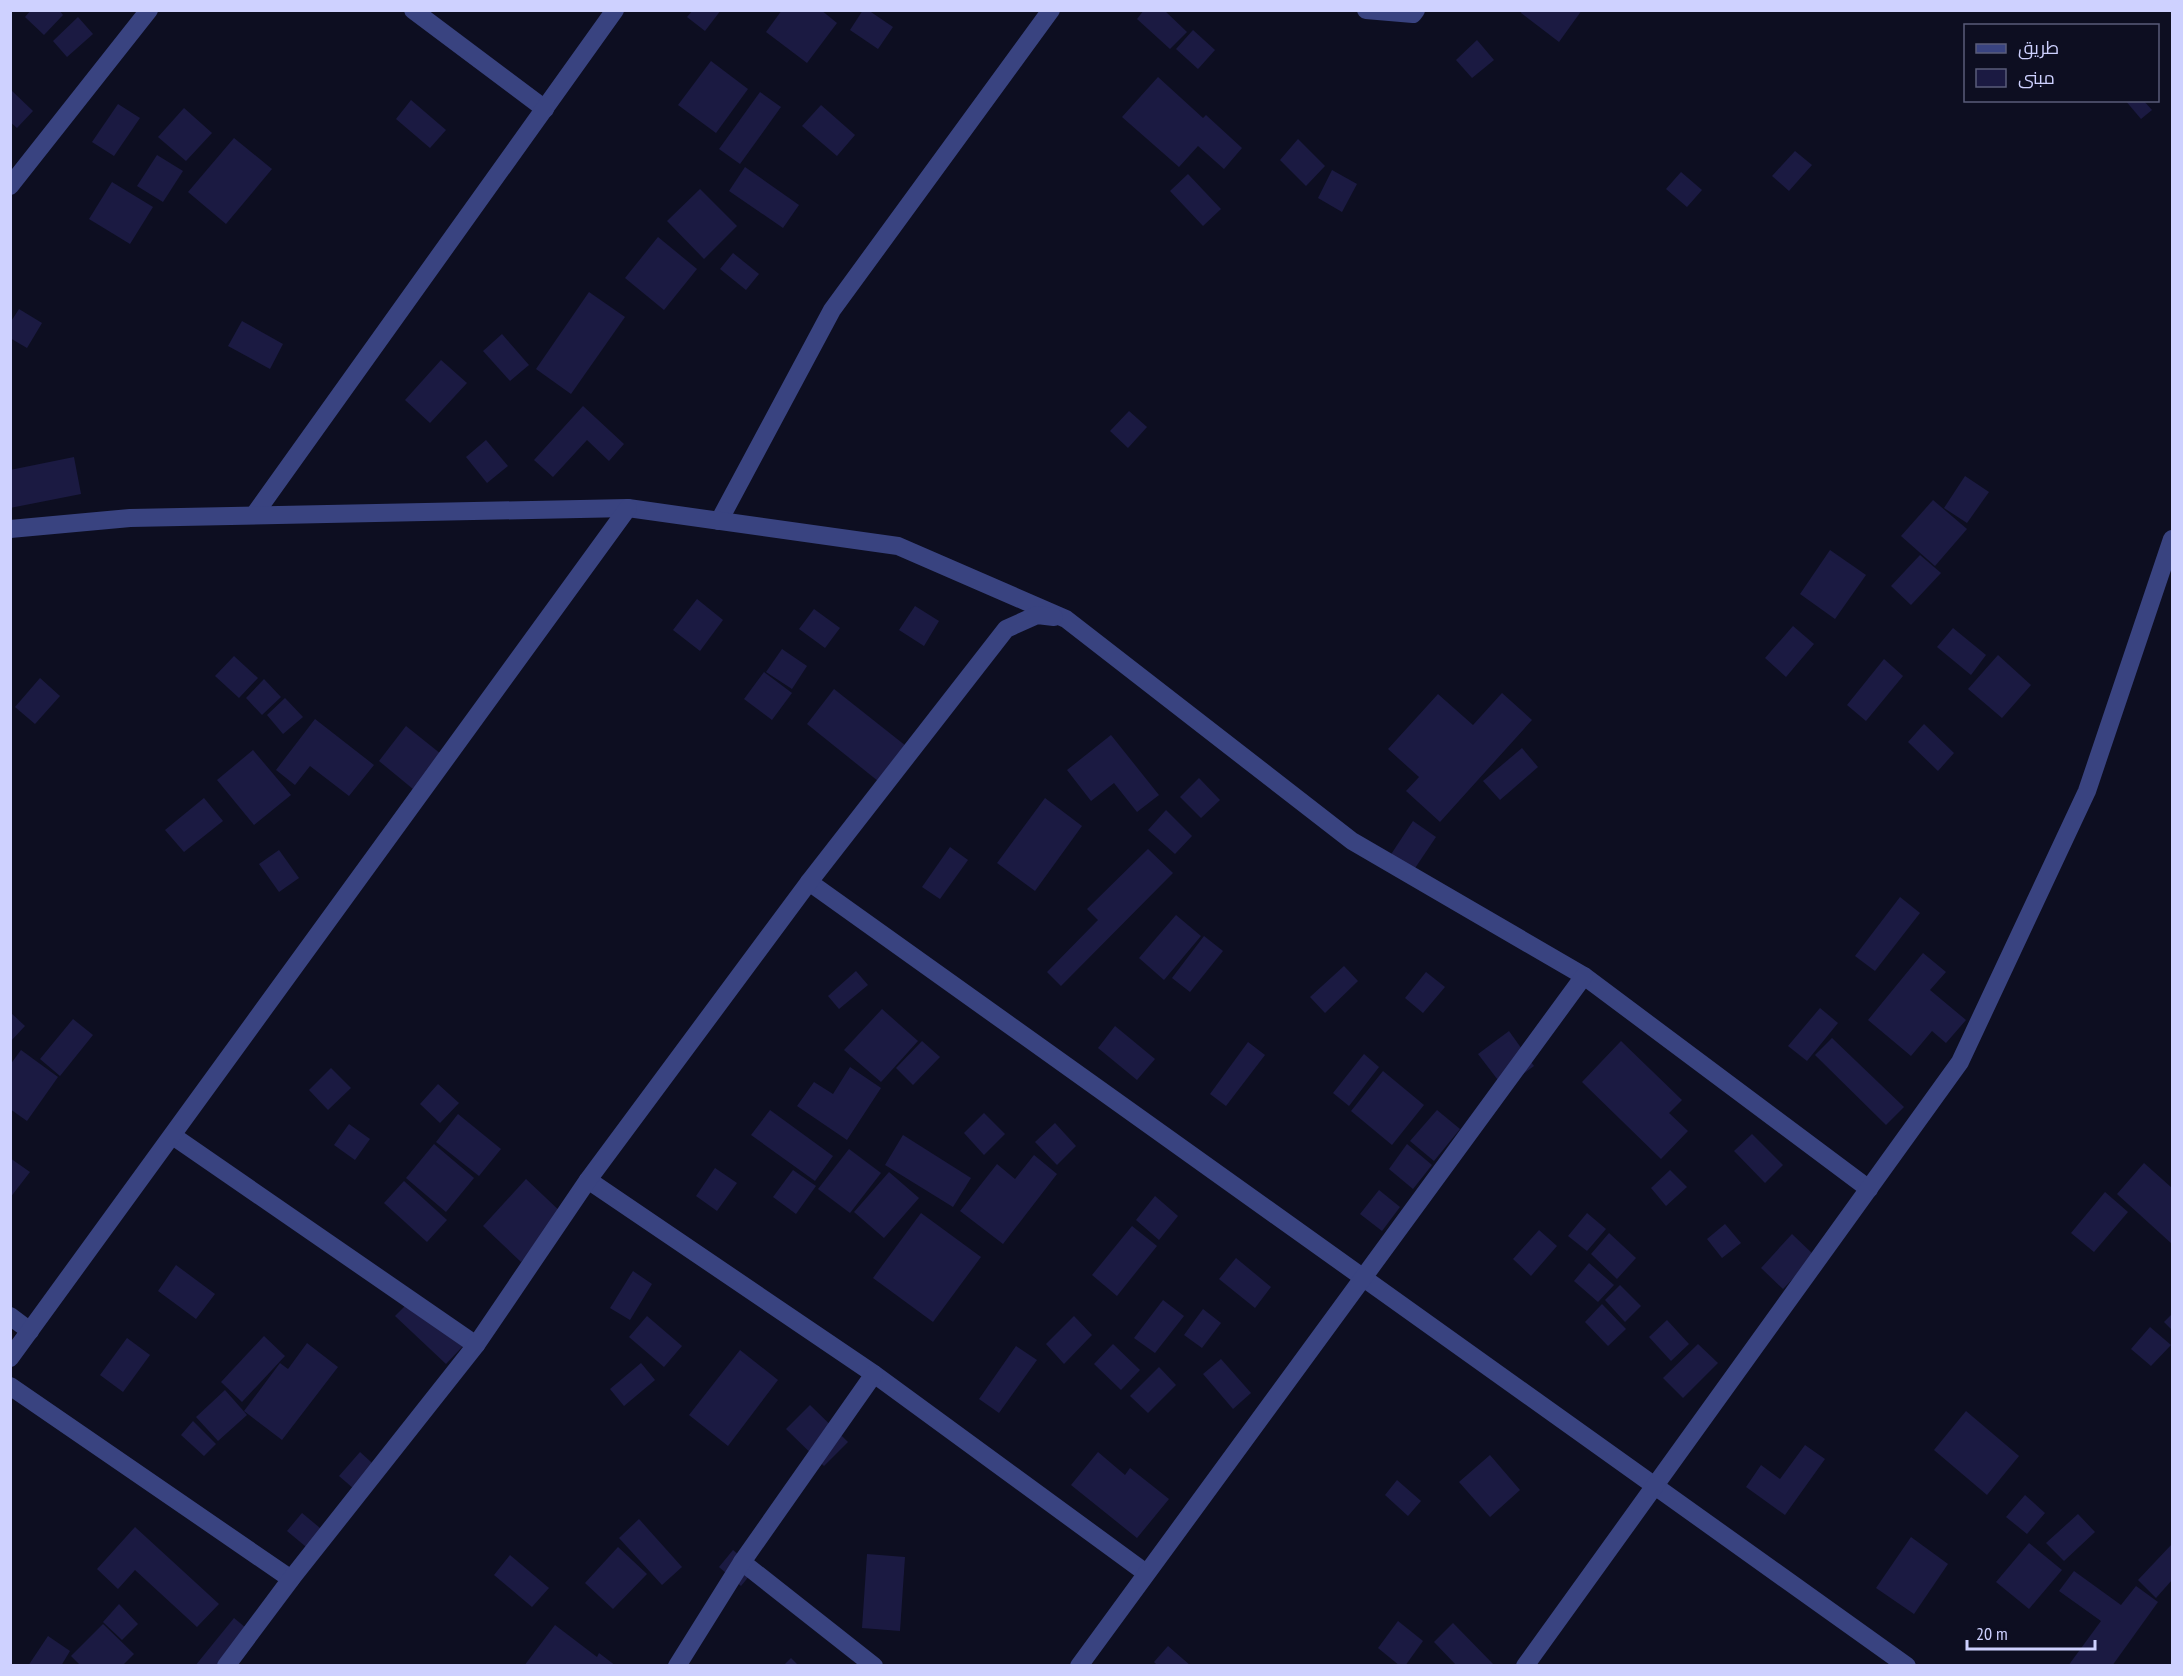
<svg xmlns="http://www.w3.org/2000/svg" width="2183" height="1676" font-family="'PT Sans Narrow',Cairo,sans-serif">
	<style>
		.building { fill: #1b1a42 }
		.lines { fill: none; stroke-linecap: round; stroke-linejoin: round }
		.minor { stroke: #394380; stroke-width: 18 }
	</style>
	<rect width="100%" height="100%" fill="#0d0e21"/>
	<g class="building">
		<path d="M 31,10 L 59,10 L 63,15 L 44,35 L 25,17 Z"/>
		<path d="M 693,10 L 721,10 L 705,31 L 687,17 Z"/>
		<path d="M 782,10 L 821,10 L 837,23 L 807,63 L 766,32 Z"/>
		<path d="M 863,10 L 868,10 L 893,27 L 878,49 L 850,30 Z"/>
		<path d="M 1144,10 L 1164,10 L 1187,32 L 1170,49 L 1137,19 Z"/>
		<path d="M 1522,10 L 1582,10 L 1559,42 L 1521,13 Z"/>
		<path d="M 78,17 L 93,34 L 67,57 L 53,41 Z"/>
		<path d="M 1193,30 L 1215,50 L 1198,69 L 1176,49 Z"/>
		<path d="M 1477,40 L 1494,60 L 1472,78 L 1456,60 Z"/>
		<path d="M 711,61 L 748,89 L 716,133 L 678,105 Z"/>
		<path d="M 1158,77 L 1203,118 L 1206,115 L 1242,148 L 1224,169 L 1198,146 L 1179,167 L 1122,117 Z"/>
		<path d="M 10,89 L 33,111 L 17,128 L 10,122 Z"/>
		<path d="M 760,92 L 781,107 L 740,164 L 719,149 Z"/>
		<path d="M 411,100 L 446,130 L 430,148 L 396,119 Z"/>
		<path d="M 2125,100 L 2143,100 L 2152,110 L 2141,119 Z"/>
		<path d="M 118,104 L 140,118 L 114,156 L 92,142 Z"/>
		<path d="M 821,105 L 855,135 L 837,156 L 802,126 Z"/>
		<path d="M 184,108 L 212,133 L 186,161 L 158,137 Z"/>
		<path d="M 234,138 L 272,169 L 226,224 L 188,192 Z"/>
		<path d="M 1298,139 L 1325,166 L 1306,186 L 1280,160 Z"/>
		<path d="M 1795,151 L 1812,165 L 1789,191 L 1772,176 Z"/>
		<path d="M 157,155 L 183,171 L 163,202 L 137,186 Z"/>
		<path d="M 745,167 L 799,205 L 783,228 L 729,191 Z"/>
		<path d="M 1332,170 L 1357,184 L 1342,212 L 1318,198 Z"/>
		<path d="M 1681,172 L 1702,190 L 1687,207 L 1666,189 Z"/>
		<path d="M 1188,174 L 1221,209 L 1203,226 L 1170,191 Z"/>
		<path d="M 112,182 L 153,207 L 130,244 L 89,219 Z"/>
		<path d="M 700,189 L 737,226 L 704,259 L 667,221 Z"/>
		<path d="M 658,237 L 697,269 L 664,310 L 625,278 Z"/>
		<path d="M 733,253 L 759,274 L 746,290 L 720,269 Z"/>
		<path d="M 589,292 L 625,317 L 571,394 L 536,369 Z"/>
		<path d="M 19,309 L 42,323 L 27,348 L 10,338 L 10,323 Z"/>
		<path d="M 242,321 L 283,344 L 270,369 L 228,346 Z"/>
		<path d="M 502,334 L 529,365 L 510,381 L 483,351 Z"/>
		<path d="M 441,360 L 467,383 L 430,423 L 405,400 Z"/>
		<path d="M 583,406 L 624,444 L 609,461 L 587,440 L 553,477 L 534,460 Z"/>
		<path d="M 1129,411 L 1147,427 L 1128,448 L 1110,431 Z"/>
		<path d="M 486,440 L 508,466 L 487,483 L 466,457 Z"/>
		<path d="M 74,457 L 81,494 L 10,508 L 10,470 Z"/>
		<path d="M 1965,476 L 1989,492 L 1967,523 L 1944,508 Z"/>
		<path d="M 1933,500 L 1967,529 L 1935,566 L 1901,536 Z"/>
		<path d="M 1830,550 L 1866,575 L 1835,619 L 1800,594 Z"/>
		<path d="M 1920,555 L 1941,573 L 1911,605 L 1891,586 Z"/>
		<path d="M 697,599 L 723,620 L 700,651 L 673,630 Z"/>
		<path d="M 915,606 L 939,621 L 924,646 L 899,630 Z"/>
		<path d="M 814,609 L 840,628 L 825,648 L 799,629 Z"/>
		<path d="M 1793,626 L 1814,644 L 1786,677 L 1765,658 Z"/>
		<path d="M 1953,628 L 1986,655 L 1971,675 L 1937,647 Z"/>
		<path d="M 782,649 L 807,666 L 792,689 L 766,672 Z"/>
		<path d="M 1998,655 L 2031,685 L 2002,718 L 1968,689 Z"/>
		<path d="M 234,656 L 258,678 L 239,698 L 215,676 Z"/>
		<path d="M 1884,659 L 1903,676 L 1866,721 L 1847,705 Z"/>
		<path d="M 764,672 L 792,693 L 772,720 L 744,699 Z"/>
		<path d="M 40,678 L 60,696 L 35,724 L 15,707 Z"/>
		<path d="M 264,679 L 281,697 L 262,715 L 246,698 Z"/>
		<path d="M 834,689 L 906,746 L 878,781 L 807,724 Z"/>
		<path d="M 1502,693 L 1532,720 L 1440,822 L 1406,791 L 1419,777 L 1388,749 L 1438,694 L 1473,725 Z"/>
		<path d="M 285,698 L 303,717 L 283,734 L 267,715 Z"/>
		<path d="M 315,719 L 374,765 L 349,796 L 310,766 L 295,785 L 276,770 Z"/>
		<path d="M 1924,724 L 1954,753 L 1938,771 L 1908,742 Z"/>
		<path d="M 406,726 L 441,754 L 413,789 L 379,761 Z"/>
		<path d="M 1111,735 L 1159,795 L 1137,812 L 1114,783 L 1091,801 L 1067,770 Z"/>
		<path d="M 1522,748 L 1538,767 L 1500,800 L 1483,781 Z"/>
		<path d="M 253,750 L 291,795 L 254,825 L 217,780 Z"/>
		<path d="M 1199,778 L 1220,800 L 1201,818 L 1180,797 Z"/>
		<path d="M 204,798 L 223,821 L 184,852 L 165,830 Z"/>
		<path d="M 1045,798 L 1082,826 L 1035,891 L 997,863 Z"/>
		<path d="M 1166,810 L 1192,836 L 1175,854 L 1148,830 Z"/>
		<path d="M 1413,821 L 1436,837 L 1407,880 L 1384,865 Z"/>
		<path d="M 950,847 L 968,860 L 940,899 L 922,887 Z"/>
		<path d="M 1148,849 L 1173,873 L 1061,986 L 1047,972 L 1098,920 L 1087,909 Z"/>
		<path d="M 279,850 L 299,878 L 279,892 L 259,864 Z"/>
		<path d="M 1900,897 L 1920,913 L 1875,971 L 1855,956 Z"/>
		<path d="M 1176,915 L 1201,936 L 1164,980 L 1139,958 Z"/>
		<path d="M 1204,936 L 1223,951 L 1190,992 L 1172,978 Z"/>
		<path d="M 1923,953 L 1946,972 L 1930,990 L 1966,1020 L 1946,1043 L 1932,1031 L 1911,1056 L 1868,1020 Z"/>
		<path d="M 1344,966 L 1358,981 L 1325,1013 L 1310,997 Z"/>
		<path d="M 856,971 L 868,985 L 839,1009 L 828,996 Z"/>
		<path d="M 1426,972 L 1445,987 L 1423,1013 L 1405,998 Z"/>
		<path d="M 1820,1008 L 1838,1023 L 1807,1061 L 1788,1046 Z"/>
		<path d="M 882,1009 L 918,1041 L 881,1082 L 844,1050 Z"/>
		<path d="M 10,1012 L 25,1026 L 10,1042 Z"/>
		<path d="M 73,1019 L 93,1035 L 60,1076 L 40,1059 Z"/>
		<path d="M 1115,1026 L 1155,1059 L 1137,1080 L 1098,1048 Z"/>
		<path d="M 1509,1031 L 1534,1066 L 1504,1088 L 1478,1054 Z"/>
		<path d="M 1832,1038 L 1904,1107 L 1886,1125 L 1815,1055 Z"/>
		<path d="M 922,1041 L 940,1057 L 913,1085 L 896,1068 Z"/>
		<path d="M 1621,1041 L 1682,1100 L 1669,1113 L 1688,1131 L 1661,1159 L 1582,1082 Z"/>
		<path d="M 1248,1042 L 1265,1055 L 1226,1106 L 1210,1094 Z"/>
		<path d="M 21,1050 L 58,1077 L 27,1121 L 10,1109 L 10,1065 Z"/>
		<path d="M 1364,1054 L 1379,1067 L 1349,1106 L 1333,1093 Z"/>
		<path d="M 850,1067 L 881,1088 L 847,1140 L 797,1106 L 814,1082 L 833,1094 Z"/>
		<path d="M 331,1068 L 351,1088 L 328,1110 L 309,1090 Z"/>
		<path d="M 1383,1071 L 1424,1105 L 1392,1145 L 1351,1111 Z"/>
		<path d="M 438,1084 L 459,1103 L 440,1123 L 420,1104 Z"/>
		<path d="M 770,1110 L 833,1156 L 815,1181 L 751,1135 Z"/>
		<path d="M 1437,1110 L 1460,1129 L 1434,1161 L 1410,1141 Z"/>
		<path d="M 984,1113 L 1005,1134 L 984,1155 L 964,1133 Z"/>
		<path d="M 458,1114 L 501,1149 L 479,1176 L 436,1142 Z"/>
		<path d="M 1055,1123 L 1076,1146 L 1057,1165 L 1035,1142 Z"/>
		<path d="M 349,1124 L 370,1139 L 355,1160 L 334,1145 Z"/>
		<path d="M 1752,1134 L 1783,1165 L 1765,1183 L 1734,1151 Z"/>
		<path d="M 903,1135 L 971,1178 L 953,1207 L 885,1165 Z"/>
		<path d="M 434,1144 L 474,1178 L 446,1212 L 406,1178 Z"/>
		<path d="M 1407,1144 L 1432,1165 L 1413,1189 L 1389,1169 Z"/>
		<path d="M 849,1149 L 881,1173 L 850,1213 L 818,1189 Z"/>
		<path d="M 1034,1155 L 1057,1174 L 1003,1244 L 960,1211 L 997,1164 L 1015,1179 Z"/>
		<path d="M 10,1158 L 30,1172 L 10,1198 Z"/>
		<path d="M 2144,1163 L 2172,1188 L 2172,1244 L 2117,1194 Z"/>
		<path d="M 715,1168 L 737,1183 L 717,1211 L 696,1196 Z"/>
		<path d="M 793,1170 L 816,1186 L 796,1214 L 773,1197 Z"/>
		<path d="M 1670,1170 L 1687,1187 L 1666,1206 L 1651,1188 Z"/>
		<path d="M 889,1172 L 919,1198 L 884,1238 L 854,1212 Z"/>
		<path d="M 526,1179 L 564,1215 L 521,1262 L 483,1226 Z"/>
		<path d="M 404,1181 L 447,1220 L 427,1242 L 384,1203 Z"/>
		<path d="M 1379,1190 L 1400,1207 L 1382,1231 L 1360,1214 Z"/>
		<path d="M 2105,1192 L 2128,1212 L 2094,1252 L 2071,1233 Z"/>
		<path d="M 1155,1196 L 1178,1216 L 1159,1240 L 1136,1220 Z"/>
		<path d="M 921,1213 L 981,1257 L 933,1322 L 873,1278 Z"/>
		<path d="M 1587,1213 L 1606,1229 L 1587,1251 L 1568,1236 Z"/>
		<path d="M 1725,1224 L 1741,1243 L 1722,1258 L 1707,1239 Z"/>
		<path d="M 1132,1226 L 1157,1246 L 1117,1296 L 1092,1275 Z"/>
		<path d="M 1539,1230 L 1557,1246 L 1531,1276 L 1513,1259 Z"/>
		<path d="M 1609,1233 L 1636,1258 L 1617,1279 L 1591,1254 Z"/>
		<path d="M 1792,1234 L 1815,1256 L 1783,1289 L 1761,1268 Z"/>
		<path d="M 1236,1258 L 1271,1287 L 1255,1308 L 1219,1279 Z"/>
		<path d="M 1589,1263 L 1614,1285 L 1598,1302 L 1574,1281 Z"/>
		<path d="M 176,1265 L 215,1294 L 196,1319 L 158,1291 Z"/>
		<path d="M 633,1271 L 652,1284 L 630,1320 L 610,1308 Z"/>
		<path d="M 1620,1285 L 1641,1306 L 1625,1322 L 1605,1300 Z"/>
		<path d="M 413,1298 L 464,1345 L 446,1364 L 395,1316 Z"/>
		<path d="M 1163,1300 L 1184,1316 L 1155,1353 L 1134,1338 Z"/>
		<path d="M 1602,1304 L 1626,1329 L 1608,1346 L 1585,1322 Z"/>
		<path d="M 1203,1309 L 1221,1323 L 1202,1348 L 1184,1335 Z"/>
		<path d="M 2172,1314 L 2172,1330 L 2164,1322 Z"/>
		<path d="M 647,1316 L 682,1346 L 664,1367 L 629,1337 Z"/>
		<path d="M 1074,1316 L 1092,1335 L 1064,1364 L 1046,1344 Z"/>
		<path d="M 1667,1320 L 1689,1344 L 1671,1361 L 1649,1337 Z"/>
		<path d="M 2150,1327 L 2171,1345 L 2151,1366 L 2131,1349 Z"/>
		<path d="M 264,1336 L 285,1356 L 242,1402 L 221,1382 Z"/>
		<path d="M 127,1338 L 150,1355 L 123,1392 L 100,1375 Z"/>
		<path d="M 307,1343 L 338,1367 L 282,1440 L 244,1411 L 280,1363 L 288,1369 Z"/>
		<path d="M 1113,1344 L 1140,1370 L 1121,1390 L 1094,1364 Z"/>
		<path d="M 1698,1344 L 1718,1363 L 1683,1398 L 1663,1378 Z"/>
		<path d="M 1016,1346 L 1037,1360 L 999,1413 L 979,1399 Z"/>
		<path d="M 740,1350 L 778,1380 L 728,1446 L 689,1415 Z"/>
		<path d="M 1221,1359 L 1251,1393 L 1233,1409 L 1203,1374 Z"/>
		<path d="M 641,1363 L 655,1380 L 624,1406 L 610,1389 Z"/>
		<path d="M 1159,1367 L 1176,1385 L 1148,1413 L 1130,1396 Z"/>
		<path d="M 225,1390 L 247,1415 L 218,1441 L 196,1417 Z"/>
		<path d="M 810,1405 L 848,1442 L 824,1466 L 786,1429 Z"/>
		<path d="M 1966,1411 L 2019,1456 L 1987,1495 L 1934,1450 Z"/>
		<path d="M 193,1421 L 216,1444 L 204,1456 L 181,1435 Z"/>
		<path d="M 1805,1445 L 1825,1459 L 1785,1515 L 1746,1487 L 1761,1465 L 1780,1479 Z"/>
		<path d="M 360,1452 L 382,1472 L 361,1495 L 339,1476 Z"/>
		<path d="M 1098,1452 L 1125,1475 L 1130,1468 L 1169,1499 L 1137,1538 L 1071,1485 Z"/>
		<path d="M 1490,1455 L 1520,1490 L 1490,1517 L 1459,1482 Z"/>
		<path d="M 1397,1480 L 1421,1501 L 1408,1516 L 1385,1495 Z"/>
		<path d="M 2025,1495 L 2045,1513 L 2027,1534 L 2006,1517 Z"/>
		<path d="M 302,1513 L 332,1538 L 317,1556 L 287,1531 Z"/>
		<path d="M 2078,1514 L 2095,1532 L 2064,1561 L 2046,1543 Z"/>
		<path d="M 639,1519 L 682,1567 L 662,1585 L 619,1538 Z"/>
		<path d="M 135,1527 L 219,1604 L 197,1627 L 135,1570 L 118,1589 L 97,1569 Z"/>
		<path d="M 1911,1537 L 1948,1564 L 1914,1614 L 1876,1588 Z"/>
		<path d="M 2029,1543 L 2062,1570 L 2029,1609 L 1996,1582 Z"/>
		<path d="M 2172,1544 L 2172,1580 L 2156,1598 L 2138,1580 Z"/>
		<path d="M 618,1547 L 647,1574 L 613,1609 L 585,1583 Z"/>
		<path d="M 733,1550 L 755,1569 L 741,1586 L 719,1567 Z"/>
		<path d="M 867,1554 L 905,1557 L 900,1631 L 862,1628 Z"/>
		<path d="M 510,1555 L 549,1588 L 532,1607 L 494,1575 Z"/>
		<path d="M 2074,1571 L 2121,1605 L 2136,1586 L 2158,1602 L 2112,1666 L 2068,1666 L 2101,1621 L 2059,1591 Z"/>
		<path d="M 119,1604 L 138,1624 L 122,1640 L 103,1622 Z"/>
		<path d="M 234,1618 L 258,1638 L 236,1666 L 195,1666 Z"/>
		<path d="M 1398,1621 L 1423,1641 L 1405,1666 L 1400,1666 L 1378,1648 Z"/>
		<path d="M 1453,1623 L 1495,1666 L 1457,1666 L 1434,1642 Z"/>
		<path d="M 103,1624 L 134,1654 L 122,1666 L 81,1666 L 71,1656 Z"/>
		<path d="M 555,1625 L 597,1657 L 599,1653 L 616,1666 L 524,1666 Z"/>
		<path d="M 48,1636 L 70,1651 L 61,1666 L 28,1666 Z"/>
		<path d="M 1168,1646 L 1191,1666 L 1158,1666 L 1154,1662 Z"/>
		<path d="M 791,1658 L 799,1666 L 783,1666 Z"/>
	</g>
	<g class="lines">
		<g class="minor">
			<path d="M 413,10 L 545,109"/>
			<path d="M 1366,10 L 1413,14 L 1416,10"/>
			<path d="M 10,186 L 149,10"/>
			<path d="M 254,515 L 615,10"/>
			<path d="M 719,521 L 832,310 L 1051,10"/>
			<path d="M 10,529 L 130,518 L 628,508 L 898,546 L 1066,619 L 1352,841 L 1584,976 L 1869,1189"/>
			<path d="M 809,882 L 1907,1666"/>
			<path d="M 173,1136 L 476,1345"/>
			<path d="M 588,1180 L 874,1374 L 1146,1573"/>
			<path d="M 10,1316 L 30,1331"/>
			<path d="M 10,1358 L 628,508"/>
			<path d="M 10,1386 L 291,1579"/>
			<path d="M 742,1562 L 874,1666"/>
			<path d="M 226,1666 L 291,1579 L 476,1345 L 588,1180 L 809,882 L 1006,629 L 1037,615 L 1054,617"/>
			<path d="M 677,1666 L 742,1562 L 874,1374"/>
			<path d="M 1079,1666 L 1584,976"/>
			<path d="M 1525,1666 L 1960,1062 L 2087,791 L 2172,539"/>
		</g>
	</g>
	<rect width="2183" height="1676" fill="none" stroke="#ced1ff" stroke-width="24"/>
	<rect x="1964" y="24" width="195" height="78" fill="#0d0e21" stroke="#5a5c7a" stroke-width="1.5"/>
	<rect x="1976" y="44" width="30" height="9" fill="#394380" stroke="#5a5c7a" stroke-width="1.5"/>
	<text x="2018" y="54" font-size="18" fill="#ced1ff">طريق</text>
	<rect x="1976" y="69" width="30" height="18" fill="#1b1a42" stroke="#5a5c7a" stroke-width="1.5"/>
	<text x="2018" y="84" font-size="18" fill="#ced1ff">مبنى</text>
	<path d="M1967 1640v9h128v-9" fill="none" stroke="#ced1ff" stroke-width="3"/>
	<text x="1976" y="1640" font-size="18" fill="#ced1ff" stroke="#0d0e21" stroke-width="4.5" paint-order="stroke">20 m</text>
</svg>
